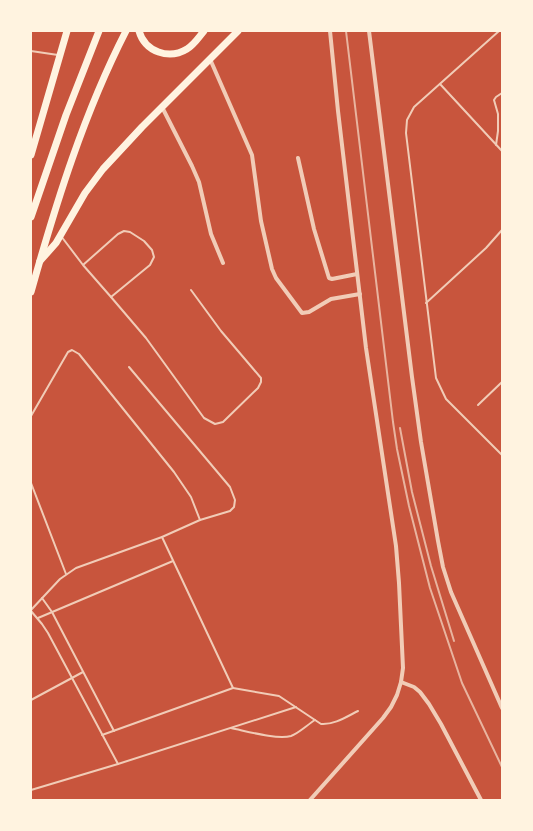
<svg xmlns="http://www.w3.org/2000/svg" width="533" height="831" font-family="'Noto Sans',sans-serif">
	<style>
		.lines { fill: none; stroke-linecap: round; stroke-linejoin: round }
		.service { stroke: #f1ccb7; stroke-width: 2 }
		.minor { stroke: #f1ccb7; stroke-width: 4 }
		.motorway { stroke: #fff3e0; stroke-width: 7 }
		.rail { stroke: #e9b49f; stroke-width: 2 }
	</style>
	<rect width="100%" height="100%" fill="#c8553d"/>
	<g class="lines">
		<g class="service">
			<path d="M 499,31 L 414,107 L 407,120 L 406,133 L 436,378 L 446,399 L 502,455"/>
			<path d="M 31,51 L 58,55"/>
			<path d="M 440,84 L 502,151"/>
			<path d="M 496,145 L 498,131 L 498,114 L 494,100 L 496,97 L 502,93"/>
			<path d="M 61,236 L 83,265 L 111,297 L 150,265 L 154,257 L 152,250 L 144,241 L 130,232 L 124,231 L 118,234 L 83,265"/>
			<path d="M 111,297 L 146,338 L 204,418 L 215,424 L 223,422 L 258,388 L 261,382 L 261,378 L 221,331 L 191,290"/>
			<path d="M 426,303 L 486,248 L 502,230"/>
			<path d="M 129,367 L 230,487 L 235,500 L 234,507 L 230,511 L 200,520"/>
			<path d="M 478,405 L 502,382"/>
			<path d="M 31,416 L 68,352 L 72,350 L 79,354 L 174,472 L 191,497 L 200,520 L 162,537 L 76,568 L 60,579 L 31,610"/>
			<path d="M 31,483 L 66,574"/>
			<path d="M 42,598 L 52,612 L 114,731"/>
			<path d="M 31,611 L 42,624 L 48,633 L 118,764"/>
			<path d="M 38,618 L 173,561"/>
			<path d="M 233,688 L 279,696 L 321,724 C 334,725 346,717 358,711"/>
			<path d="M 31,700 L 83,672"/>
			<path d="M 231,728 C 246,731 277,740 291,736 C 299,733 307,725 315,720"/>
			<path d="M 102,735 L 233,688 L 162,537"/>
			<path d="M 31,790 L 118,764 L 296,707"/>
		</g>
		<g class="minor">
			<path d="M 369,31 L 412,377 L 421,442 L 438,541 L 443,567 L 451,592 L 502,708"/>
			<path d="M 210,59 L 252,155 L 261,221 L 272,269 L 276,278 L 302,313 L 309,312 L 331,299 L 360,294"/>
			<path d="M 162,107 L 192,166 L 199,182 L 211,234 L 223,263"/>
			<path d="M 298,158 L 314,229 L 329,278 L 332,279 L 357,274"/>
			<path d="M 401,682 L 414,687 L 420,692 L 429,704 L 441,724 L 481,800"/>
			<path d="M 310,800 L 383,718 L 391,707 L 397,695 L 401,682 L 403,668 L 399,583 L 396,546 L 366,348 L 338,111 L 330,31"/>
		</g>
		<g class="motorway">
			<path d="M 139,31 C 145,52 169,60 187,49 C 194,45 199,37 204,31"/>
			<path d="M 31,155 L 67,31"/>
			<path d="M 31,217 L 66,115 L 99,31"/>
			<path d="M 40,261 L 56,243 L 85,193 L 103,169 L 142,127 L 238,31"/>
			<path d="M 31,292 C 56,203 84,113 126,31"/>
		</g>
		<g class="rail">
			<path d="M 346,31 L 393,422 L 397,449 L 409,506 L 430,588 L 462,683 L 502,767"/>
			<path d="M 400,428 L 412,492 L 431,566 L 454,641"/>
		</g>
	</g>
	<rect width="533" height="831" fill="none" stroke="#fff3e0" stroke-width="64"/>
</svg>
